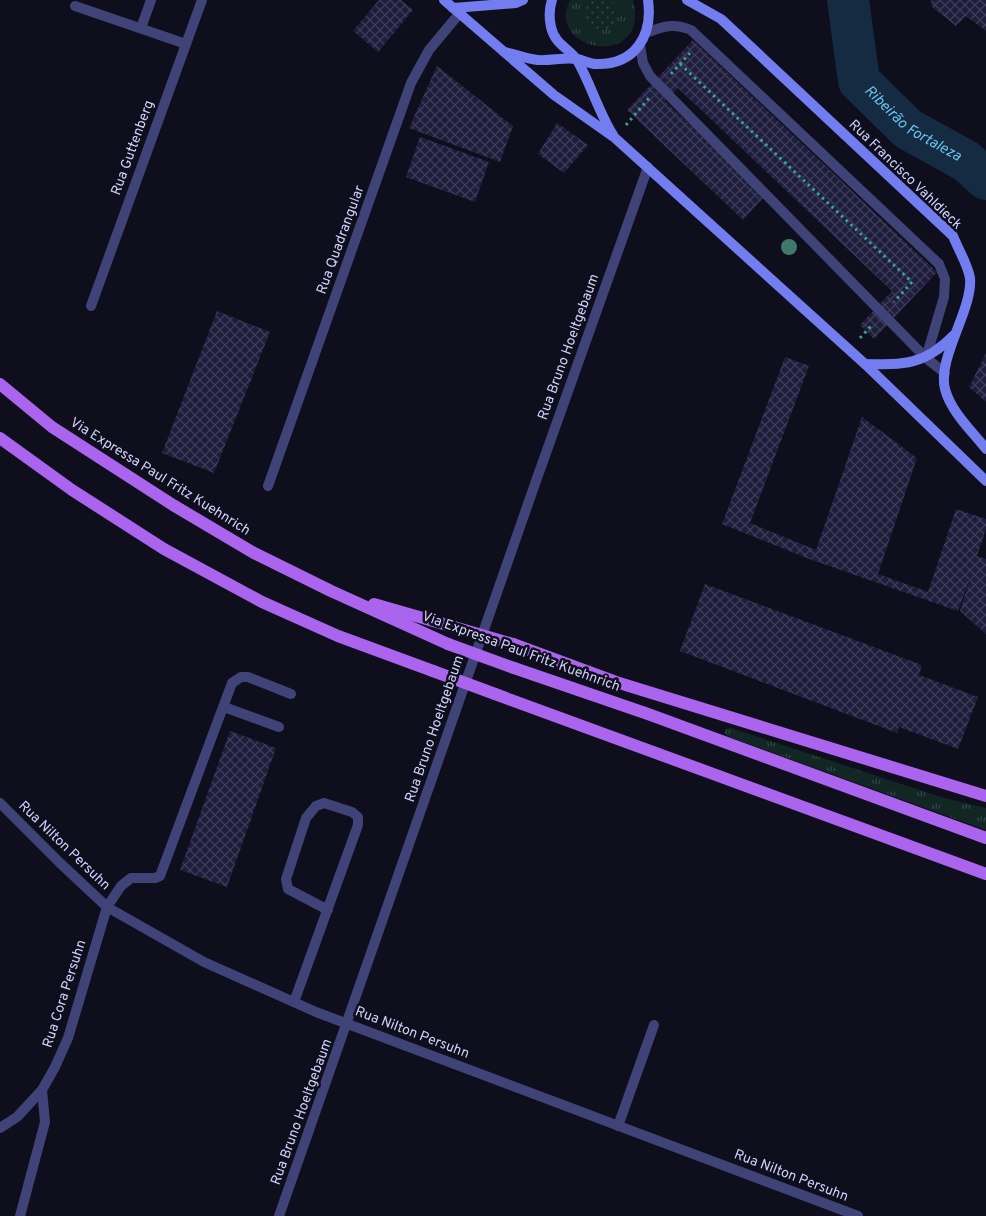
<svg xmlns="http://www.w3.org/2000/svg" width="986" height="1216" font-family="Overpass,sans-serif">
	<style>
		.grass { fill: url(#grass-tufts) }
		.garden { fill: url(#garden-dots) }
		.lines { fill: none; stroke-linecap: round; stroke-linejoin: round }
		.river { stroke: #142b42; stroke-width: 42 }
		.building { fill: url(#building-cross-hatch) }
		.path { stroke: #3ba391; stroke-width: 3; stroke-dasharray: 2.5 4; stroke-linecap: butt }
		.service { stroke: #3f4377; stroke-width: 10 }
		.minor { stroke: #3f4377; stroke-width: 10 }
		.secondary { stroke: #727def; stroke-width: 10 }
		.primary { stroke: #aa64ed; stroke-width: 12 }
		.primary-bridge { stroke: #aa64ed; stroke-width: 12 }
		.tree { fill: #3e796a }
		.labels { text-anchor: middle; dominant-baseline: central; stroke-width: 5; stroke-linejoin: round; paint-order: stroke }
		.street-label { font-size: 14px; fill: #d0d0fa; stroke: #0f0e1d }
		.water-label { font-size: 15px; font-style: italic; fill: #6ac0ee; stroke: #0f0e1d }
	</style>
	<defs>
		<pattern id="grass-tufts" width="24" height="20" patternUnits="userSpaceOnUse" patternTransform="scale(1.25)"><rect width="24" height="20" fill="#122724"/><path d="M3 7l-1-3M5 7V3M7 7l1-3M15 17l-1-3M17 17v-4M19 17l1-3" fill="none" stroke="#334545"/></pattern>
		<pattern id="garden-dots" width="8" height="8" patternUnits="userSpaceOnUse" patternTransform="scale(1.25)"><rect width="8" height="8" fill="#122724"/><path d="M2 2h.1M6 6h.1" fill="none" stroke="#334545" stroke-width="1.8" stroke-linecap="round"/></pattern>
		<pattern id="building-cross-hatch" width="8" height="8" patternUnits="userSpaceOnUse" patternTransform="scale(1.25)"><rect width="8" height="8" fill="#1f1d3c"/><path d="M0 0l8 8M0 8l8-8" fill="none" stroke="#3e3d59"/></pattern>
	</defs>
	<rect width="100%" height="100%" fill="#0f0e1d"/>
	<g class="grass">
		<path d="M 570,0 L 633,0 C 651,70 544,53 570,0 Z"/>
		<path d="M 731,728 L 944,798 L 986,808 L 986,830 L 727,736 L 724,733 L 726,729 Z"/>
	</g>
	<circle class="garden" cx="601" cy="14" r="16"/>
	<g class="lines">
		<path class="river" id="s1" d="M 848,0 L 859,81 L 908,129 L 966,161 L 986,179"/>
	</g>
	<g class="building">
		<path d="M 379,0 L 401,0 L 413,10 L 378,52 L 353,31 Z"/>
		<path d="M 931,0 L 986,0 L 986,31 L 966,16 L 956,26 L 932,7 Z"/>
		<path d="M 693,40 L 937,272 L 874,339 L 860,325 L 892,291 L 678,88 L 665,101 L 765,196 L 743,220 L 627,110 Z"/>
		<path d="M 437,66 L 513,126 L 500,162 L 409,128 Z"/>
		<path d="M 557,123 L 588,145 L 564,173 L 538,154 Z"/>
		<path d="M 420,137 L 489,162 L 475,202 L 406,177 Z"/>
		<path d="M 217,311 L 270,332 L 214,473 L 162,453 Z"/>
		<path d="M 986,353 L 986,402 L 969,387 Z"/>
		<path d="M 785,357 L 809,366 L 750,523 L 816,550 L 862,417 L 917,458 L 878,574 L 928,592 L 956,509 L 986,519 L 986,529 L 977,556 L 986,559 L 986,634 L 960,611 L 972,573 L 958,611 L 812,560 L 722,524 Z"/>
		<path d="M 705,584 L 922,665 L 919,675 L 978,697 L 958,749 L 899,727 L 897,733 L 680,651 Z"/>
		<path d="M 230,731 L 276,748 L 227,887 L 180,870 Z"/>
	</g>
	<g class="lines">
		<g class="path">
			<path d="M 680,64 L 912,282 L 894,302"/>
			<path d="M 671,74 L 690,53"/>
			<path d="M 626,125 L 650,97"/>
			<path d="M 860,338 L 872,325"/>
		</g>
		<g class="service">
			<path d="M 75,6 L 186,44"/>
			<path d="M 141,28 L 151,0"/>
			<path d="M 646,33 C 663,26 674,23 691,30 L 939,264 L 945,279 L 944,297 L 926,358"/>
			<path d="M 640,45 L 643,63 L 650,76 L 926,358 L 945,373"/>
			<path d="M 224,707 L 279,727"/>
			<path d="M 107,907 L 121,886 L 131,878 L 155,878 L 160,876 L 232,683 L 241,677 L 248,677 L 291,694"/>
			<path d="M 294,1002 L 358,825 L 358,817 L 352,812 L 324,803 L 316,806 L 306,818 L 286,879 L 288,889 L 328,910"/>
			<path d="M 618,1126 L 654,1025"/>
		</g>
		<g class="minor">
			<path d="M 91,306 L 202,0"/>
			<path d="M 268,486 L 411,83 L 429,50 L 459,14"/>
			<path d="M 0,803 L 59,862 L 107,907 L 204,962 L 316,1012 L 858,1216"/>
			<path d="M 0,1128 L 17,1117 L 42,1090 L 55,1067 L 68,1038 L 107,907"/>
			<path d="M 20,1216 L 45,1122 L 42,1090"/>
			<path d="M 279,1216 L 536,481 L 648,167"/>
		</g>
		<g class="secondary">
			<path d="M 444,0 L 554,95 L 615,138 L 865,364 L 986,481"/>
			<path d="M 552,0 C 549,9 549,18 551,27 C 555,45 569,48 577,60 C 590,82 598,111 613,135"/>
			<path d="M 687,0 L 721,19 L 953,236 C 958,249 968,265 970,278 C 973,309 937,358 945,389 C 951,412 972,431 986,449"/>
			<path d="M 453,8 L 516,3 L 523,0"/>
			<path d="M 504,52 C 515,54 527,59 538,60 C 551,61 564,57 577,59 C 583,60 589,64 596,64 C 635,65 653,36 648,0"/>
			<path d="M 865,364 C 904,365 925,365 954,335"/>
		</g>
		<g class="primary">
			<path d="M 0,384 L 52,427 L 173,505 L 254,553 L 331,591 L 448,644"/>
			<path d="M 0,438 L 72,490 L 164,549 L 262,602 L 338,636 L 433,671"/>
			<path d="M 374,604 L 454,627"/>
			<path d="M 513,644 L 616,682 L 986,796"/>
			<path d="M 514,668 L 648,714 L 986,838"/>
			<path d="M 495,694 L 986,874"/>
		</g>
		<g class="primary-bridge">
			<path d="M 454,627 L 513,644"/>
			<path d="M 448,644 L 514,668"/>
			<path d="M 433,671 L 495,694"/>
		</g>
	</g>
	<circle class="tree" cx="789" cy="247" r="8"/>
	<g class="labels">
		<g class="street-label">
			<text transform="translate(133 148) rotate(-70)">Rua Guttenberg</text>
			<text transform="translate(905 175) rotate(44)">Rua Francisco Vahldieck</text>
			<text transform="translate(341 240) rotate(-70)">Rua Quadrangular</text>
			<text transform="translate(569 347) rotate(-70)">Rua Bruno Hoeltgebaum</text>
			<text transform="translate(160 477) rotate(32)">Via Expressa Paul Fritz Kuehnrich</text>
			<text transform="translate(521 652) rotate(20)">Via Expressa Paul Fritz Kuehnrich</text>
			<text transform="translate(435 729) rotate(-71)">Rua Bruno Hoeltgebaum</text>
			<text transform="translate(64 846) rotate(44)">Rua Nilton Persuhn</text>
			<text transform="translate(65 994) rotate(-72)">Rua Cora Persuhn</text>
			<text transform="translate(412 1033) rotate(21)">Rua Nilton Persuhn</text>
			<text transform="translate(302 1112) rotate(-70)">Rua Bruno Hoeltgebaum</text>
			<text transform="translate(791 1176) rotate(21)">Rua Nilton Persuhn</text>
		</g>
		<g class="water-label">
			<text stroke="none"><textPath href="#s1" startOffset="151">Ribeirão Fortaleza</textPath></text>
		</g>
	</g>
</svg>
